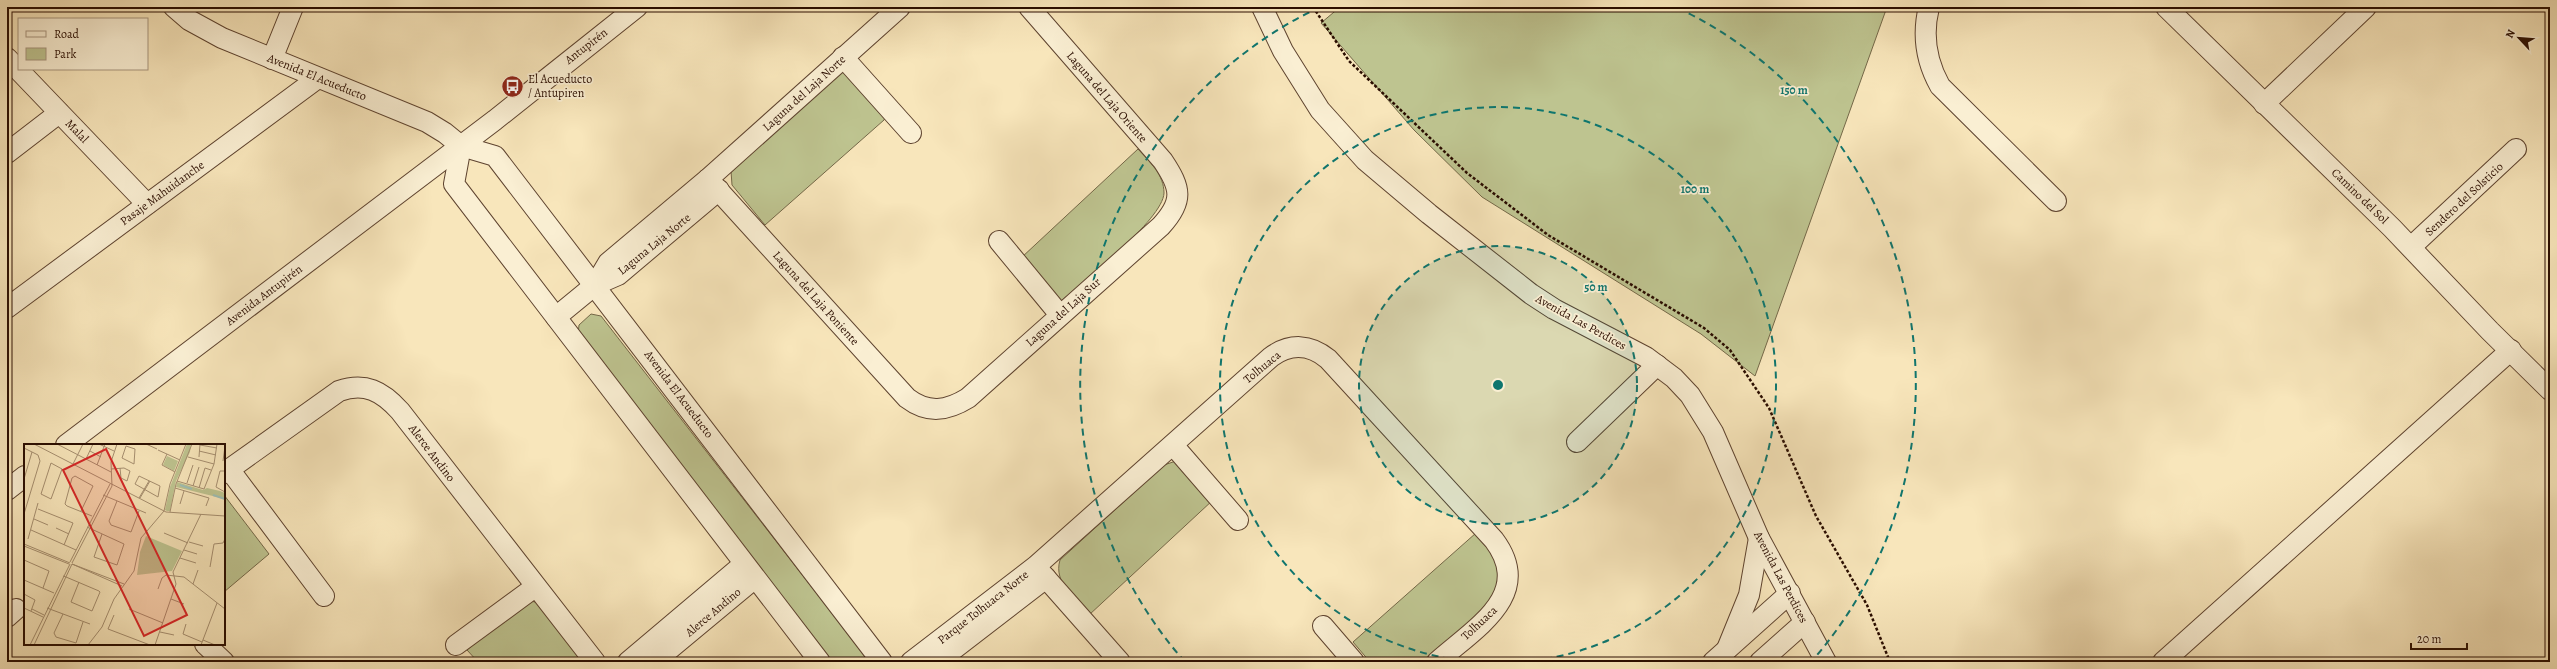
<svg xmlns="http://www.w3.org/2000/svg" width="2557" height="669" font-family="Alegreya,serif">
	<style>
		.green { fill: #bec490; stroke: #746848 }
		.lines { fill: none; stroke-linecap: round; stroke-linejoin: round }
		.minor-casing { stroke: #5e432f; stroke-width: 22 }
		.path { stroke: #2a0d00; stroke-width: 2.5; stroke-dasharray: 3 2; stroke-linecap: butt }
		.minor { stroke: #faefd3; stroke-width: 20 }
		.ring { fill: none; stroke: #0f766e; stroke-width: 2; stroke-dasharray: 7 5 }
		.labels { text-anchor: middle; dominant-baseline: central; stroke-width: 3.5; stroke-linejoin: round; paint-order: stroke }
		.street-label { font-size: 12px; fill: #2a0d00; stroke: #faefd3 }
		.poi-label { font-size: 12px; fill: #2a0d00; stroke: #faefd3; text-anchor: start }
		.inset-river { fill: none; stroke: #9ebeb5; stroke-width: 2 }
		.inset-road { fill: none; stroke: #a68f70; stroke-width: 1 }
		.view { fill: #d62828; fill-opacity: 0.15; stroke: #d62828; stroke-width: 2 }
		.inset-edge { fill: none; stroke: #2a0d00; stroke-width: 2 }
		.centre { fill: #0f766e; stroke: #faefd3; stroke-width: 2 }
		.ring-label { font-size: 12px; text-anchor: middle; font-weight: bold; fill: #0f766e; stroke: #faefd3; stroke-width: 3.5; stroke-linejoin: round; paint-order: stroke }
	</style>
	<rect width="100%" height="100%" fill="#f8e6bb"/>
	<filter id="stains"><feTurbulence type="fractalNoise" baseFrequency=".005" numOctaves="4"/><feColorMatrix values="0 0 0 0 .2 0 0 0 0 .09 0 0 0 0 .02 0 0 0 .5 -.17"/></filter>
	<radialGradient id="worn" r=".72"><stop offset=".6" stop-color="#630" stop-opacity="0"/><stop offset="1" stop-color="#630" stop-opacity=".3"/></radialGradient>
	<g class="green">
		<path d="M 1340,7 L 1887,7 L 1755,376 L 1701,334 L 1482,197 L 1414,130 L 1321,23 Z"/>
		<path d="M 845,70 L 886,116 L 884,120 L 765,225 L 732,185 L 731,171 L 837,74 Z"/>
		<path d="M 1138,149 C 1150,162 1164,175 1164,193 C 1163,220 1081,283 1059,303 L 1021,258 Z"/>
		<path d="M 591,314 L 601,316 L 870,662 L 831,662 L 578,335 L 579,325 Z"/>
		<path d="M 1176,461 L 1213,500 L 1089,615 C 1076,599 1053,583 1060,560 L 1164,465 Z"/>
		<path d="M 224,495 L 269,554 L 224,592 Z"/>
		<path d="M 1476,533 C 1486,545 1503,564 1499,582 C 1492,610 1445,642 1423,662 L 1370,662 L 1353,642 Z"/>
		<path d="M 527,600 L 539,603 L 584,662 L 478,662 L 467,650 Z"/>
	</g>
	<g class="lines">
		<defs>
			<g id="minor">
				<path d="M 174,7 L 189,20 L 222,38 L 427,122 L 445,133 L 461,146 L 495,156 L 882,662"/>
				<path d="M 1262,7 L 1283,51 L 1320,110 L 1365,160 L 1429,214 L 1531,294 L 1554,309 L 1646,357 L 1674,378 L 1690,395 L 1713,432 L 1759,538 L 1826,662"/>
				<path d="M 1929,7 C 1922,35 1926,61 1940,86 L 2056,201"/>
				<path d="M 2166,7 L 2392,228 L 2490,331 L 2550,390"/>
				<path d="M 843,57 L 911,133"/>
				<path d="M 7,58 L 147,204"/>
				<path d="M 272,59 L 293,7"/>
				<path d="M 2264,104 L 2366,7"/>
				<path d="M 461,146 L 454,184 L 820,662"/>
				<path d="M 7,153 L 59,113"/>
				<path d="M 708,179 L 907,398 C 928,414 947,411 968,398 L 1161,226 C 1184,201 1181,188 1163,161 L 1029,7"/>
				<path d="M 999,241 L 1060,315"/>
				<path d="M 2411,247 L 2516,149"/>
				<path d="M 595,285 L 608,263 L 708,179 L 900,7"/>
				<path d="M 7,308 L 318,78"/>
				<path d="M 556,317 L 595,285 L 618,275 L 719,190"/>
				<path d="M 1577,442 L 1657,365"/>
				<path d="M 66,445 L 495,120 L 637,7"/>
				<path d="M 1173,445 L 1238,520"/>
				<path d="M 229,469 L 324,596"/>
				<path d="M 224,473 L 339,391 C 365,382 382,391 400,411 L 595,662"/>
				<path d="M 7,490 L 25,476"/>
				<path d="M 1037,568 L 1120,662"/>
				<path d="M 7,617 L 16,609"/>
				<path d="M 1323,626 L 1354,662"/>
				<path d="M 205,644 L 224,662"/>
				<path d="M 456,645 L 535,587"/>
				<path d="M 1727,649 L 1749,595 L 1759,538"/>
				<path d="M 628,662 L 744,564"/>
				<path d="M 654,662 L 755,578"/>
				<path d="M 911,662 L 1036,566 L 1271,357 C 1290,343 1310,344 1328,359 L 1494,540 C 1535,595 1475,628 1437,662"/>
				<path d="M 937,662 L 1046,578"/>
				<path d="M 1713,662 L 1790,593"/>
				<path d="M 1760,662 L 1805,622"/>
				<path d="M 2163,662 L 2511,350"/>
			</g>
		</defs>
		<use href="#minor" class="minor-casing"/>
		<path class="path" d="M 1313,7 L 1349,61 L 1467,173 L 1548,235 L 1704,328 L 1730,350 L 1769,408 L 1816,516 L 1867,605 L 1890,662"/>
		<use href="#minor" class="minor"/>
	</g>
	<circle cx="1498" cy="385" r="139" fill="#0f766e" fill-opacity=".12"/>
	<g class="ring">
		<circle cx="1498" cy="385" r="139"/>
		<path d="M1474 662A278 278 0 1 1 1522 662"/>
		<path d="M1185 662A418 418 0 0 1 1318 8M1678 8A418 418 0 0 1 1811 662"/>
	</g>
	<defs>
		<symbol id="bus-disc" viewBox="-11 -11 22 22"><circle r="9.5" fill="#8f2418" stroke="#faefd3"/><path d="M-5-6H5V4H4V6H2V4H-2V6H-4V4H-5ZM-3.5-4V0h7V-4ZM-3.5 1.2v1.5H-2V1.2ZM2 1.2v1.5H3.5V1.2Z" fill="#fff"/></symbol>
	</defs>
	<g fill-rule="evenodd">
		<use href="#bus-disc" x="500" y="74" width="25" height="25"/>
	</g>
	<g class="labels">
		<g class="street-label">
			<text transform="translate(586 46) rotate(-38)">Antupirén</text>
			<text transform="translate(317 77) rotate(22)">Avenida El Acueducto</text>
			<text transform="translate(804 93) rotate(-42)">Laguna del Laja Norte</text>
			<text transform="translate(1107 97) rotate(49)">Laguna del Laja Oriente</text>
			<text transform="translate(77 131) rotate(46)">Malal</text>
			<text transform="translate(162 193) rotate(-36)">Pasaje Mahuidanche</text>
			<text transform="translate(2360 196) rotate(44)">Camino del Sol</text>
			<text transform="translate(2464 199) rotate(-43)">Sendero del Solsticio</text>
			<text transform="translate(654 244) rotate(-39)">Laguna Laja Norte</text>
			<text transform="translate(264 295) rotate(-37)">Avenida Antupirén</text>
			<text transform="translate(816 298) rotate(48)">Laguna del Laja Poniente</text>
			<text transform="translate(1063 312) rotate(-42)">Laguna del Laja Sur</text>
			<text transform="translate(1581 322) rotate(29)">Avenida Las Perdices</text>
			<text transform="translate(1262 367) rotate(-39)">Tolhuaca</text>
			<text transform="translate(679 394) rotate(53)">Avenida El Acueducto</text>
			<text transform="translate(432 453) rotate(53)">Alerce Andino</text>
			<text transform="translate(1781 577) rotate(62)">Avenida Las Perdices</text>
			<text transform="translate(983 607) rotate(-38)">Parque Tolhuaca Norte</text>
			<text transform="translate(713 612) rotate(-40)">Alerce Andino</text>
			<text transform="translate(1479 623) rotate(-43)">Tolhuaca</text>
		</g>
		<g class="poi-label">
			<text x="528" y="79">El Acueducto<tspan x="528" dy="14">/ Antupiren</tspan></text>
		</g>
	</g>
	<g transform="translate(24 444)">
		<rect width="201" height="201" fill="#f8e6bb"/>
		<path d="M 163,0 L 167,0 L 166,8 L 152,37 L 146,67 L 143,67 L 141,66 L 146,43 ZM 143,12 L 154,17 L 150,27 L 139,21 ZM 153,38 L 179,46 L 183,44 L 196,47 L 201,49 L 201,55 L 152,43 ZM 122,92 L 158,107 L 148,127 L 113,131 L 116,108 Z" fill="#bec490"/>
		<path class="inset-river" d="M 156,41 L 168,45M 189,51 L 201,55"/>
		<path class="inset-road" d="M 10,0 L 142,68 L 201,72M 33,0 L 87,28M 75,0 L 90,7M 122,0 L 133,5M 176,1 L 193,4M 102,2 L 111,5 L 110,20 L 98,14 ZM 0,4 L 14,11 L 16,17 L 0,70M 134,6 L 156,16M 66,7 L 77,13M 175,7 L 192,11M 143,10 L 138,21 L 151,28M 164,13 L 190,20M 175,13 L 176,0M 62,15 L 69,0M 199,17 L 201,2M 27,19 L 38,25 L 27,55 L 17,50 ZM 49,20 L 59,0M 73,21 L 81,0M 87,25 L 100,24 L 106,27 L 103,37 L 97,34 L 96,24M 201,27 L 196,27 L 192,43 L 201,48M 115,32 L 136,42 L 134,53 L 111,40 ZM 0,35 L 8,8M 153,37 L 180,45 L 190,20 L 193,0M 163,39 L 169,21M 169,42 L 175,23M 151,44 L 185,54 L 182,62M 175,44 L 181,24 L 187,26M 79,51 L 122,69M 115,54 L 125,37M 116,54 L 126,37M 93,57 L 85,77 L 87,81 L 107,88 L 115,67M 156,60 L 160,47M 14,65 L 49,79M 57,67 L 69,42 L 51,32 L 48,34 L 41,60 L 43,62 L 68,72M 146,68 L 152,40 L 168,0M 10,75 L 24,81M 63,83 L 100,100 L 93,121 L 70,113 L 78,90M 32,84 L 45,90M 7,86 L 52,106M 140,89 L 164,99M 4,95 L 14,59M 165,98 L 179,102M 0,100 L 46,119M 40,101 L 49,79M 0,102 L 45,120M 160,106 L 173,110M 156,114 L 172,119M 0,116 L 25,127 L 19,144M 46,118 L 86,40M 48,119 L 88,42 L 87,18 L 93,0M 48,120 L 100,140M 48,120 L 98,142M 186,123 L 190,100 L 199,99 L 201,95M 39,132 L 42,133 L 75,147 L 76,148 L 68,167 L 47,158 L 55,138M 0,136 L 30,149M 169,140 L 174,126M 134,145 L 138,134 L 142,131 L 160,133 L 201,165M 0,150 L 11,156 L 7,167M 147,155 L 160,160M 0,164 L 19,173M 23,164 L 66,180M 8,165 L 20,171M 105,165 L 139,179M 39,170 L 30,189 L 32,193 L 52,199 L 59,178M 90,171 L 84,185 L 126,201M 162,180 L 159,190 L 178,198M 136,188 L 150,191M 179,196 L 191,201M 6,201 L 46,120M 10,201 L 48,120M 64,201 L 78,183 L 90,155 L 110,127 L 117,94 L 140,67 L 146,40 L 162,0M 131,201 L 152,140 L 149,128 L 177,70M 177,201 L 193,159"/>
		<path class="view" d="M 82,5 L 163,171 L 120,192 L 39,26 Z"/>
		<rect width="201" height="201" class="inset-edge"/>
	</g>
	<circle cx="1498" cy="385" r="6" class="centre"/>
	<g class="ring-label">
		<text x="1794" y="94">150 m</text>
		<text x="1695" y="193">100 m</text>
		<text x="1596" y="291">50 m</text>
	</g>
	<rect width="2557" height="669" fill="none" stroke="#f8e6bb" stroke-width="24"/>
	<rect x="8" y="8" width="2541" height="653" fill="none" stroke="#2a0d00" stroke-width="2"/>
	<rect x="12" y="12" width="2533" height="645" fill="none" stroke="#2a0d00"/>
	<rect x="18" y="18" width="130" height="52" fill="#faefd3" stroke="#a7957f"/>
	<rect x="26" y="31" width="20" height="6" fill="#faefd3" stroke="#a7957f"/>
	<text x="54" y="38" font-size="12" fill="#2a0d00">Road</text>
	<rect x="26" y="48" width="20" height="12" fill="#bec490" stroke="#a7957f"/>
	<text x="54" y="58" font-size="12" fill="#2a0d00">Park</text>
	<g transform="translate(2519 38) rotate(296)" stroke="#faefd3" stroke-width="3" paint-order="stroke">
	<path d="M0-3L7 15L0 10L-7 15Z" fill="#2a0d00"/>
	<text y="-6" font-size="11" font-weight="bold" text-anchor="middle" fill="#2a0d00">N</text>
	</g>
	<path d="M2411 643v6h56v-6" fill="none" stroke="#2a0d00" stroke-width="2"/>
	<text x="2417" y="643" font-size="12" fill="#2a0d00" stroke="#faefd3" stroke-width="3" paint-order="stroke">20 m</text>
	<rect width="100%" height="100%" filter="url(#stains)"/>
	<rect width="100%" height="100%" fill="url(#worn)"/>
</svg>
